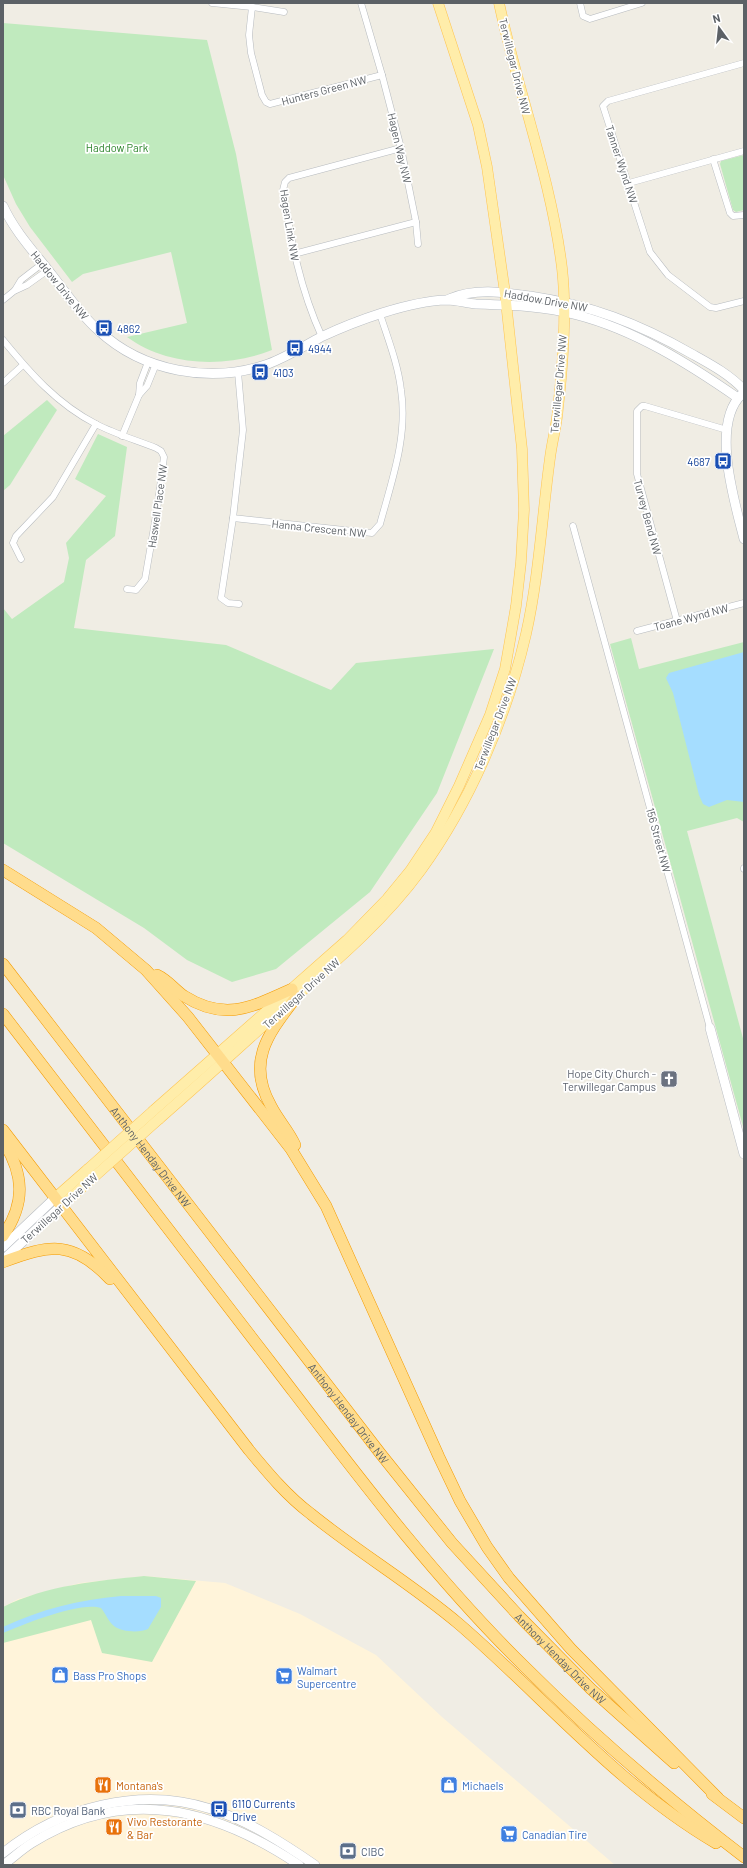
<svg xmlns="http://www.w3.org/2000/svg" width="747" height="1868" font-family="Barlow,sans-serif">
	<style>
		.commercial { fill: #fff4da }
		.green { fill: #c0eabe }
		.water { fill: #a5ddff }
		.lines { fill: none; stroke-linecap: round; stroke-linejoin: round }
		.street-casing { stroke: #b7bbbf; stroke-width: 7 }
		.secondary-casing { stroke: #b7bcc2; stroke-width: 10 }
		.primary-casing { stroke: #ffc44e; stroke-width: 11 }
		.highway-casing { stroke: #f49b00; stroke-width: 12 }
		.street { stroke: #fff; stroke-width: 6 }
		.secondary { stroke: #fff; stroke-width: 9 }
		.primary { stroke: #ffedaa; stroke-width: 10 }
		.highway { stroke: #ffdc8c; stroke-width: 11 }
		.primary-bridge-casing { stroke: #ffc44e; stroke-width: 11; stroke-linecap: butt }
		.primary-bridge { stroke: #ffedaa; stroke-width: 10 }
		.labels { text-anchor: middle; dominant-baseline: central; stroke-width: 3.5; stroke-linejoin: round; paint-order: stroke }
		.street-label { font-size: 11px; fill: #5c6166; stroke: #fff }
		.park-label { font-size: 11px; fill: #2c852b; stroke: #fff }
		.transit-label { font-size: 11px; fill: #164399; stroke: #fff; text-anchor: start }
		.worship-label { font-size: 11px; fill: #5b616d; stroke: #fff; text-anchor: end }
		.shop-label { font-size: 11px; fill: #366cbe; stroke: #fff; text-anchor: start }
		.food-label { font-size: 11px; fill: #c56008; stroke: #fff; text-anchor: start }
		.service-label { font-size: 11px; fill: #4e5e75; stroke: #fff; text-anchor: start }
	</style>
	<rect width="100%" height="100%" fill="#f0ede4"/>
	<path class="commercial" d="M 145,1576 L 225,1583 L 300,1614 L 376,1655 L 442,1717 L 615,1865 L 3,1865 L 3,1607 L 18,1599 L 80,1583 Z"/>
	<g class="green">
		<path d="M 3,23 L 207,40 L 236,154 L 272,350 C 227,368 168,367 127,337 L 187,323 L 171,252 L 83,274 L 72,282 L 30,227 L 16,204 L 3,175 Z"/>
		<path d="M 744,155 L 744,210 L 736,212 L 733,210 L 720,164 L 721,161 Z"/>
		<path d="M 47,400 L 57,410 L 10,485 L 3,491 L 3,436 Z"/>
		<path d="M 98,434 L 127,447 L 115,536 L 86,560 L 74,628 L 226,645 L 331,690 L 356,663 L 494,649 L 437,793 L 370,892 L 276,969 L 232,982 L 187,960 L 144,928 L 3,843 L 3,608 L 12,619 L 64,582 L 69,558 L 66,543 L 106,496 L 75,479 Z"/>
		<path d="M 631,638 L 639,669 L 744,642 L 744,822 L 737,818 L 687,831 L 744,1042 L 744,1130 L 610,644 Z"/>
		<path d="M 144,1576 L 196,1581 L 152,1662 L 102,1653 L 91,1620 L 3,1643 L 3,1607 C 47,1585 97,1581 144,1576 Z"/>
	</g>
	<g class="water">
		<path d="M 744,652 L 744,802 L 727,800 L 709,807 L 703,804 L 699,795 L 673,693 L 666,678 L 669,673 Z"/>
		<path d="M 121,1596 L 156,1596 L 161,1598 L 161,1607 L 148,1629 C 140,1633 121,1632 114,1626 C 108,1621 106,1614 101,1608 C 81,1601 24,1624 3,1633 L 3,1627 C 41,1609 79,1600 121,1596 Z"/>
	</g>
	<g class="lines">
		<defs>
			<g id="street">
				<path d="M 212,3 L 252,7 L 249,35 L 251,53 L 262,95 L 266,102 L 270,104 L 382,75 L 361,3"/>
				<path d="M 580,3 L 583,16 L 590,19 L 642,3"/>
				<path d="M 252,7 L 284,12"/>
				<path d="M 744,63 L 608,101 L 603,106 L 650,252 L 668,275 L 710,307 L 716,308 L 744,301"/>
				<path d="M 713,159 L 730,213 L 733,216 L 744,215"/>
				<path d="M 629,183 L 744,151"/>
				<path d="M 416,222 L 418,244"/>
				<path d="M 294,254 L 416,222 L 401,148 L 382,75"/>
				<path d="M 15,290 L 21,280 L 43,263"/>
				<path d="M 3,300 L 14,291 L 27,285 L 48,270"/>
				<path d="M 322,337 C 300,289 291,241 283,190 L 285,182 L 289,178 L 401,148"/>
				<path d="M 3,340 C 30,373 57,404 96,424 C 115,434 136,440 156,448 L 161,451 L 164,457 L 157,510 L 145,579 L 136,590 L 127,589"/>
				<path d="M 238,372 L 243,430 L 233,518 L 372,533 L 380,524 C 392,480 408,436 401,390 C 398,364 388,339 380,314"/>
				<path d="M 3,383 L 23,365"/>
				<path d="M 139,395 L 147,386 L 156,364"/>
				<path d="M 122,436 L 139,395 L 140,383 L 148,362"/>
				<path d="M 233,518 L 221,598 L 228,603 L 239,604"/>
				<path d="M 573,526 L 710,1028"/>
				<path d="M 21,559 L 13,543 L 16,536 L 53,497 L 96,424"/>
				<path d="M 677,621 L 637,474 L 637,411 L 642,406 L 645,406 L 727,430"/>
				<path d="M 637,631 L 744,603"/>
				<path d="M 744,868 L 744,869"/>
			</g>
			<g id="secondary">
				<path d="M 3,206 C 15,232 35,253 52,275 C 67,294 80,314 98,330 C 143,372 211,384 268,364 C 287,357 304,346 321,337 C 355,321 409,301 447,300 C 456,300 466,303 476,304 C 510,305 544,306 577,315 C 635,330 689,364 738,398"/>
				<path d="M 449,299 C 475,288 502,292 530,296 C 590,305 638,323 692,354 C 710,364 729,374 744,390"/>
				<path d="M 742,394 C 710,424 735,503 744,539"/>
				<path d="M 710,1028 L 744,1154"/>
				<path d="M 3,1247 L 55,1198"/>
				<path d="M 3,1260 L 61,1206"/>
				<path d="M 3,1853 C 60,1807 140,1786 211,1809 C 249,1821 283,1843 315,1865"/>
				<path d="M 3,1865 C 13,1858 22,1849 32,1843 C 125,1785 214,1808 299,1865"/>
			</g>
			<g id="primary">
				<path d="M 153,1111 L 347,940 L 387,899 L 410,871 L 436,832 L 459,786 L 490,715 L 505,669 L 516,606 L 521,562 L 524,510 L 522,449 L 505,293 L 487,167 L 478,125 L 438,3"/>
				<path d="M 159,1119 C 205,1079 251,1037 296,996 C 341,957 386,918 421,870 C 471,801 507,716 526,634 C 539,576 542,516 550,458 C 552,441 557,425 558,408 C 563,364 567,312 562,268 C 551,178 518,92 499,3"/>
				<path d="M 55,1198 L 88,1169"/>
				<path d="M 61,1206 L 95,1176"/>
			</g>
			<g id="highway">
				<path d="M 3,870 L 96,928 L 146,970 L 188,1017 L 291,1149 L 326,1206 L 439,1457 L 460,1501 L 487,1547 L 509,1578 L 571,1649 L 718,1798"/>
				<path id="s1" d="M 3,964 L 380,1453 L 452,1543 L 519,1616 L 591,1689 L 674,1763"/>
				<path d="M 157,975 C 168,980 175,990 184,996 C 225,1022 252,1007 292,989"/>
				<path d="M 3,1014 C 95,1134 187,1254 279,1373 C 357,1475 434,1578 526,1668 C 594,1736 667,1798 744,1857"/>
				<path d="M 3,1130 L 249,1450 C 268,1473 287,1496 311,1514 C 359,1553 412,1584 459,1624 C 545,1698 617,1785 716,1843"/>
				<path d="M 295,1145 C 289,1131 278,1120 271,1106 C 245,1060 270,1032 297,996"/>
				<path d="M 3,1236 C 26,1203 24,1174 3,1141"/>
				<path d="M 3,1262 C 50,1244 73,1240 110,1279"/>
				<path d="M 712,1794 L 744,1818"/>
			</g>
		</defs>
		<use href="#street" class="street-casing"/>
		<use href="#secondary" class="secondary-casing"/>
		<use href="#primary" class="primary-casing"/>
		<use href="#highway" class="highway-casing"/>
		<use href="#street" class="street"/>
		<use href="#secondary" class="secondary"/>
		<use href="#primary" class="primary"/>
		<use href="#highway" class="highway"/>
		<defs>
			<g id="primary-bridge">
				<path d="M 88,1169 L 153,1111"/>
				<path d="M 95,1176 L 159,1119"/>
			</g>
		</defs>
		<use href="#primary-bridge" class="primary-bridge-casing"/>
		<use href="#primary-bridge" class="primary-bridge"/>
	</g>
	<defs>
		<symbol id="bus-square" viewBox="-11 -11 22 22"><rect x="-9" y="-9" width="18" height="18" rx="4" fill="#1a4fb4" stroke="#fff"/><path d="M-5-6H5V4H4V6H2V4H-2V6H-4V4H-5ZM-3.5-4V0h7V-4ZM-3.5 1.2v1.5H-2V1.2ZM2 1.2v1.5H3.5V1.2Z" fill="#fff"/></symbol>
		<symbol id="church-square" viewBox="-11 -11 22 22"><rect x="-9" y="-9" width="18" height="18" rx="4" fill="#6b7280" stroke="#fff"/><path d="M-1.2-6h2.4v3.5h3.3v2.4h-3.3V6h-2.4V-.1h-3.3v-2.4h3.3Z" fill="#fff"/></symbol>
		<symbol id="shop-square" viewBox="-11 -11 22 22"><rect x="-9" y="-9" width="18" height="18" rx="4" fill="#3f7fe0" stroke="#fff"/><path d="M-5-2.5h2.3a2.7 3.5 0 0 1 5.4 0H5L5.5 6h-11ZM-1.5-2.5h3a1.5 2.3 0 0 0-3 0Z" fill="#fff"/></symbol>
		<symbol id="supermarket-square" viewBox="-11 -11 22 22"><rect x="-9" y="-9" width="18" height="18" rx="4" fill="#3f7fe0" stroke="#fff"/><path d="M-6-5.5h2.5l.6 2H6L4.5 2H-2.5L-4.4-4H-6ZM-1.5 3.2a1.3 1.3 0 1 0 .1 0ZM3 3.2a1.3 1.3 0 1 0 .1 0Z" fill="#fff"/></symbol>
		<symbol id="restaurant-square" viewBox="-11 -11 22 22"><rect x="-9" y="-9" width="18" height="18" rx="4" fill="#e8710a" stroke="#fff"/><path d="M-5-6h1v4h1v-4h1v4h1v-4h1v5L-1.5 .5V6h-2V.5L-5-1ZM5-6V6H3V1.5H1.5Q1.5-4 5-6Z" fill="#fff"/></symbol>
		<symbol id="bank-square" viewBox="-11 -11 22 22"><rect x="-9" y="-9" width="18" height="18" rx="4" fill="#5c6f8a" stroke="#fff"/><path d="M-6-4H6V4H-6ZM0-2.3a2.3 2.3 0 1 0 0 4.6a2.3 2.3 0 1 0 0-4.6Z" fill="#fff"/></symbol>
	</defs>
	<g fill-rule="evenodd">
		<use href="#bus-square" x="94" y="318" width="20" height="20"/>
		<use href="#bus-square" x="285" y="338" width="20" height="20"/>
		<use href="#bus-square" x="250" y="362" width="20" height="20"/>
		<use href="#bus-square" x="713" y="451" width="20" height="20"/>
		<use href="#church-square" x="659" y="1069" width="20" height="20"/>
		<use href="#shop-square" x="50" y="1665" width="20" height="20"/>
		<use href="#supermarket-square" x="274" y="1666" width="20" height="20"/>
		<use href="#restaurant-square" x="93" y="1775" width="20" height="20"/>
		<use href="#shop-square" x="439" y="1775" width="20" height="20"/>
		<use href="#bus-square" x="209" y="1799" width="20" height="20"/>
		<use href="#bank-square" x="8" y="1800" width="20" height="20"/>
		<use href="#restaurant-square" x="104" y="1817" width="20" height="20"/>
		<use href="#supermarket-square" x="499" y="1824" width="20" height="20"/>
		<use href="#bank-square" x="338" y="1841" width="20" height="20"/>
	</g>
	<g class="labels">
		<g class="street-label">
			<text transform="translate(515 66) rotate(76)">Terwillegar Drive NW</text>
			<text transform="translate(324 90) rotate(-15)">Hunters Green NW</text>
			<text transform="translate(400 148) rotate(77)">Hagen Way NW</text>
			<text transform="translate(622 164) rotate(72)">Tanner Wynd NW</text>
			<text transform="translate(290 225) rotate(81)">Hagen Link NW</text>
			<text transform="translate(60 285) rotate(51)">Haddow Drive NW</text>
			<text transform="translate(546 300) rotate(10)">Haddow Drive NW</text>
			<text transform="translate(558 384) rotate(-85)">Terwillegar Drive NW</text>
			<text transform="translate(157 506) rotate(-82)">Haswell Place NW</text>
			<text transform="translate(648 517) rotate(75)">Turvey Bend NW</text>
			<text transform="translate(319 528) rotate(6)">Hanna Crescent NW</text>
			<text transform="translate(691 617) rotate(-15)">Toane Wynd NW</text>
			<text transform="translate(495 724) rotate(-69)">Terwillegar Drive NW</text>
			<text transform="translate(659 840) rotate(75)">156 Street NW</text>
			<text transform="translate(301 993) rotate(-42)">Terwillegar Drive NW</text>
			<text stroke="none"><textPath href="#s1" startOffset="243">Anthony Henday Drive NW</textPath></text>
			<text transform="translate(59 1208) rotate(-42)">Terwillegar Drive NW</text>
			<text stroke="none"><textPath href="#s1" startOffset="567">Anthony Henday Drive NW</textPath></text>
			<text stroke="none"><textPath href="#s1" startOffset="891">Anthony Henday Drive NW</textPath></text>
		</g>
		<g class="park-label">
			<text x="117" y="147">Haddow Park</text>
		</g>
		<g class="transit-label">
			<text x="117" y="328">4862</text>
			<text x="308" y="348">4944</text>
			<text x="273" y="372">4103</text>
			<text x="710" y="461" text-anchor="end">4687</text>
			<text x="232" y="1803">6110 Currents<tspan x="232" dy="13">Drive</tspan></text>
		</g>
		<g class="worship-label">
			<text x="656" y="1073">Hope City Church -<tspan x="656" dy="13">Terwillegar Campus</tspan></text>
		</g>
		<g class="shop-label">
			<text x="297" y="1670">Walmart<tspan x="297" dy="13">Supercentre</tspan></text>
			<text x="73" y="1675">Bass Pro Shops</text>
			<text x="462" y="1785">Michaels</text>
			<text x="522" y="1834">Canadian Tire</text>
		</g>
		<g class="food-label">
			<text x="116" y="1785">Montana's</text>
			<text x="127" y="1821">Vivo Restorante<tspan x="127" dy="13">&amp; Bar</tspan></text>
		</g>
		<g class="service-label">
			<text x="31" y="1810">RBC Royal Bank</text>
			<text x="361" y="1851">CIBC</text>
		</g>
	</g>
	<rect width="747" height="1868" fill="none" stroke="#5c6166" stroke-width="8"/>
	<g transform="translate(719 28) rotate(345)" stroke="#ffffff" stroke-width="3" paint-order="stroke">
	<path d="M0-3L7 15L0 10L-7 15Z" fill="#5c6166"/>
	<text y="-6" font-size="11" font-weight="bold" text-anchor="middle" fill="#5c6166">N</text>
	</g>
</svg>
